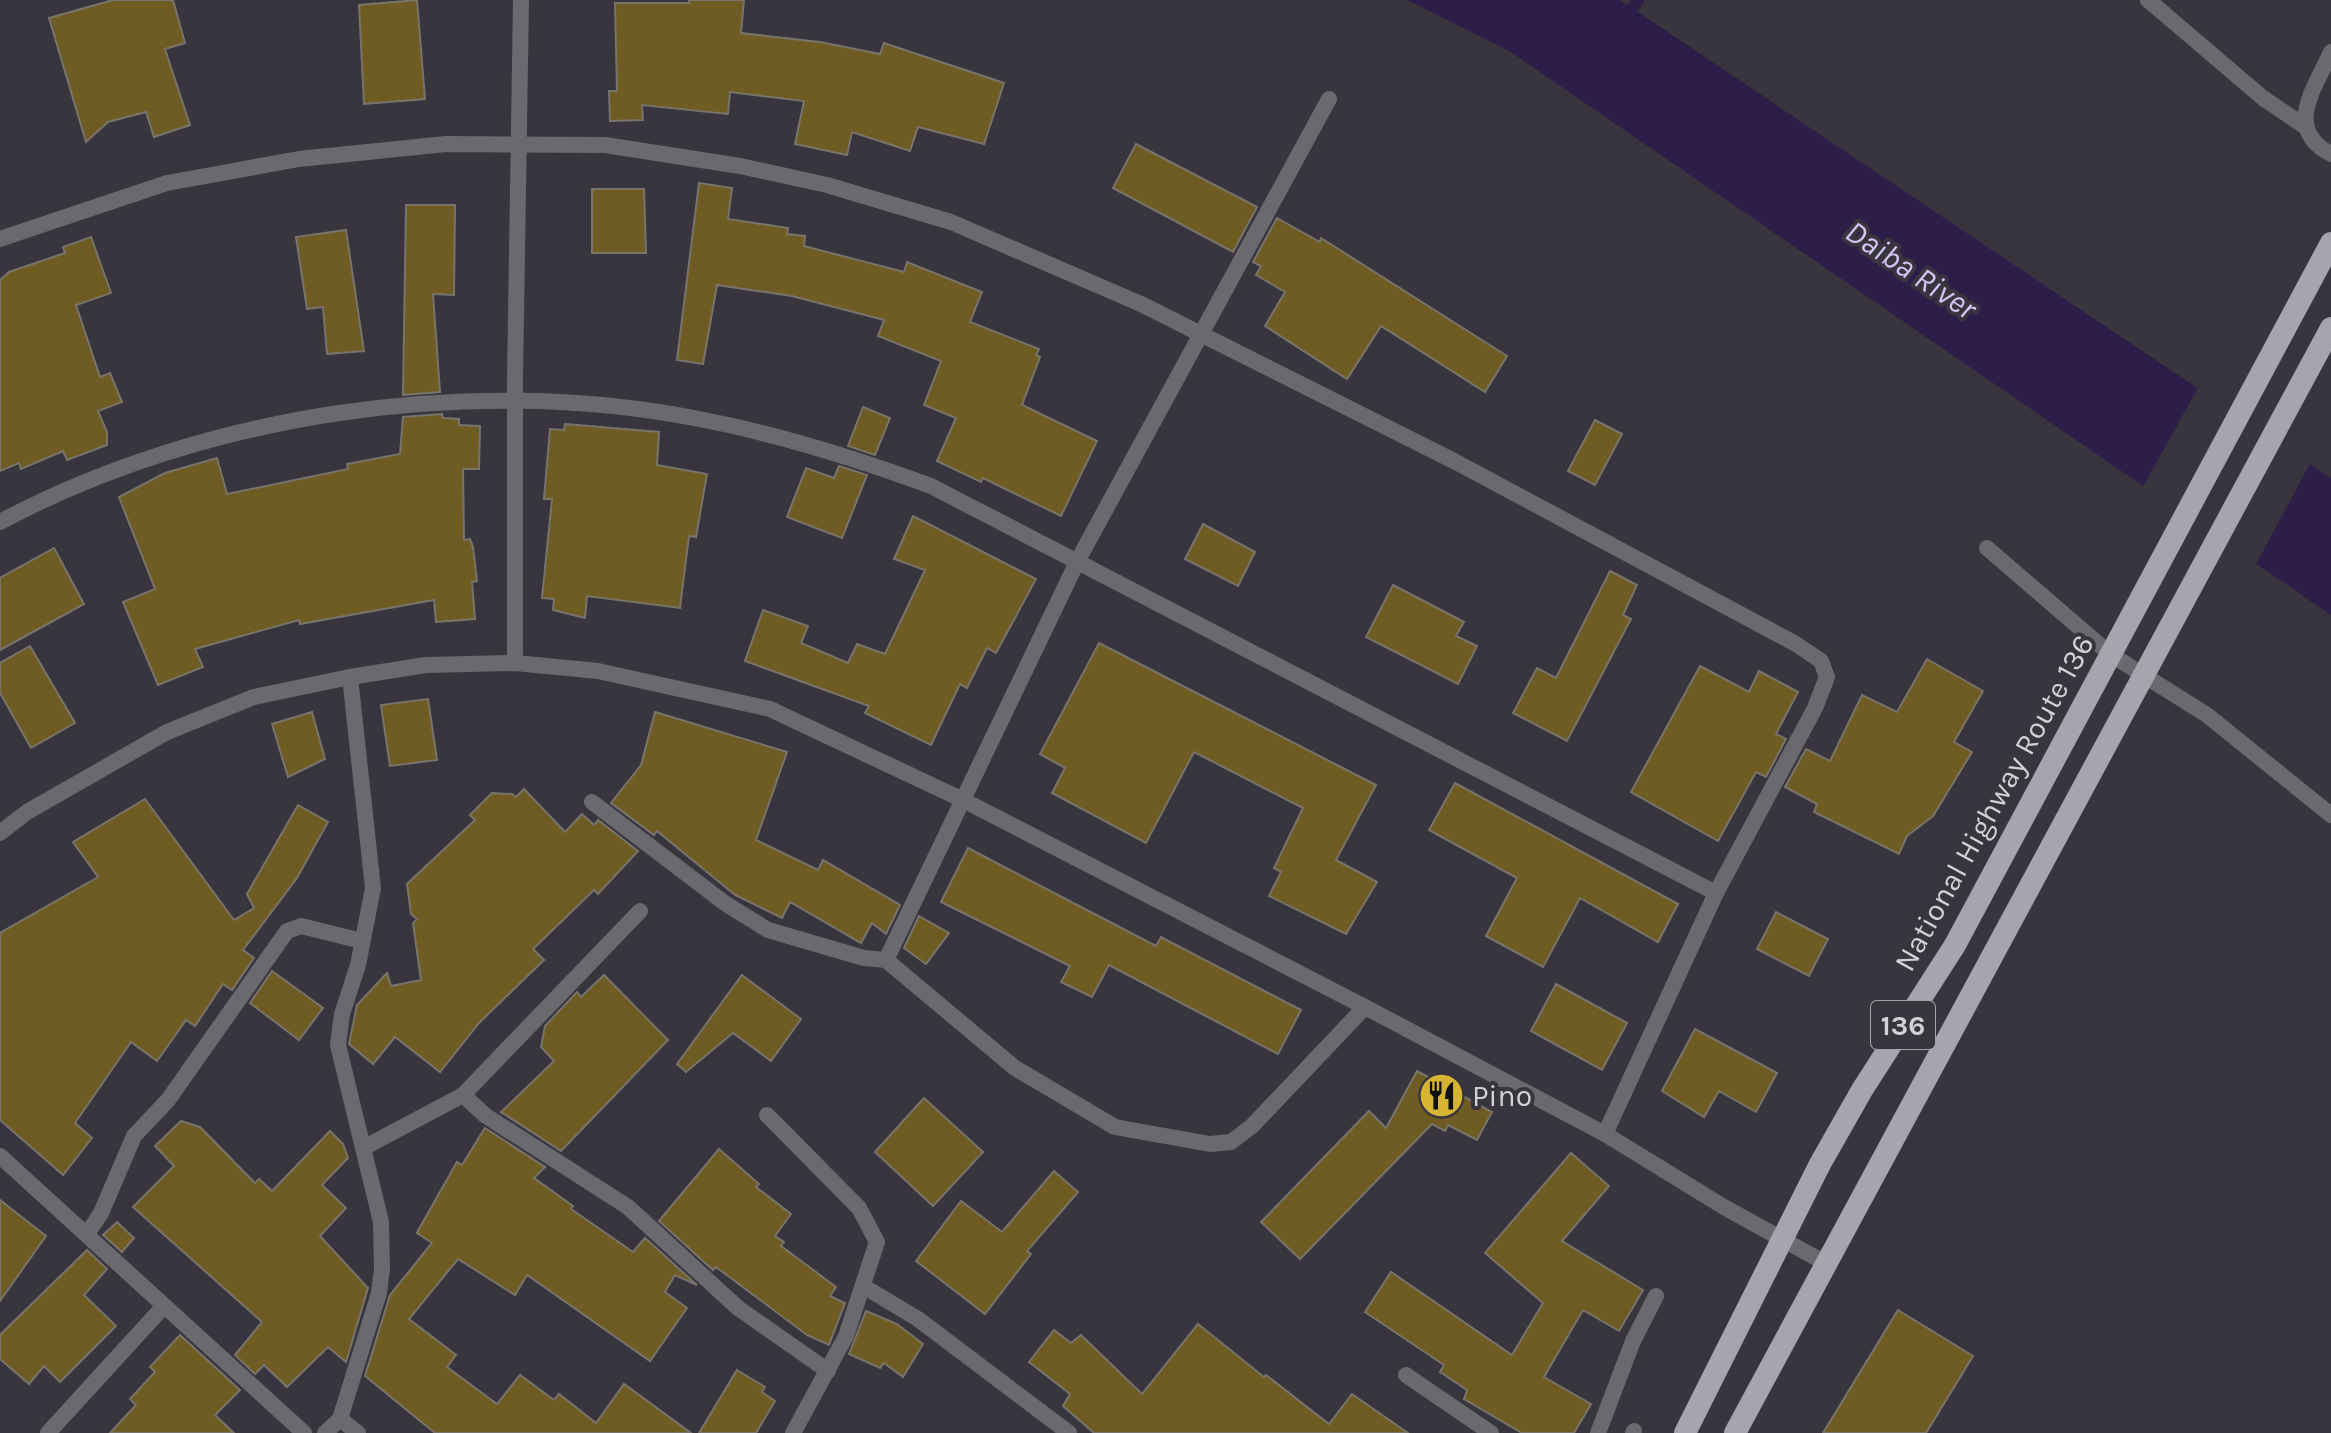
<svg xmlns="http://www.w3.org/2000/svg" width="2331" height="1433" font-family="Karla,sans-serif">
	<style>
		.water { fill: #2c1d49 }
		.pier { fill: #38353e }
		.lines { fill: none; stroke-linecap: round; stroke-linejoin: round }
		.stream { stroke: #2c1d49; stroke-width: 12 }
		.building { fill: #6e5c23; stroke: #78746b; stroke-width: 2 }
		.service { stroke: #6a696d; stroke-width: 16 }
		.minor { stroke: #6a696d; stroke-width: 16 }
		.trunk { stroke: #a6a4ae; stroke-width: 22 }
		.minor-bridge { stroke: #6a696d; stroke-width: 16 }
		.labels { text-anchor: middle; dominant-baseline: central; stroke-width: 8; stroke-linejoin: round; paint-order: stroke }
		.shield { fill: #38353e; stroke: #a4a2a9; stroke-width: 2 }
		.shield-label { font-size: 28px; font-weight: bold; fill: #d3d1d7 }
		.street-label { font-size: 30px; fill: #d3d1d7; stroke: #38353e }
		.poi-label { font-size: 30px; fill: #d3d1d7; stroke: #38353e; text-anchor: start }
		.water-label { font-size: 32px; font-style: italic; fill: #d1c5f3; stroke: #38353e }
	</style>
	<rect width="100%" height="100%" fill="#38353e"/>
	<path class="water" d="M 1408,0 L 1620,0 L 2331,478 L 2331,615 L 1511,52 Z"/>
	<path class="pier" d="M 2199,386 L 2312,460 L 2254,568 L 2141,490 Z"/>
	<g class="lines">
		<path class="stream" d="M 1624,20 L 1638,0"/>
	</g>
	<g class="building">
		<path d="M 113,0 L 173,0 L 185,43 L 165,49 L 190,125 L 154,137 L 146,112 L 108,122 L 86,142 L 49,18 Z"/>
		<path d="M 417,0 L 425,99 L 364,104 L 359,5 Z"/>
		<path d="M 689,0 L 744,0 L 741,33 L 820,42 L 880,54 L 884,43 L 1004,83 L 984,144 L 918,127 L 910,151 L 852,132 L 847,155 L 795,144 L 804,101 L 730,92 L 728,114 L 642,105 L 643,120 L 610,121 L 609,91 L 617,91 L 615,3 L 689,3 Z"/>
		<path d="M 1136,144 L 1257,207 L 1233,252 L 1113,188 Z"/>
		<path d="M 699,183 L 732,188 L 728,219 L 788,228 L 787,234 L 805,236 L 804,246 L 904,272 L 907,262 L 982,292 L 970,322 L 1039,349 L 1036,355 L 1040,357 L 1022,405 L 1097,441 L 1061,516 L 983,478 L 981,482 L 937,461 L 956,418 L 924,405 L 941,361 L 878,336 L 884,320 L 792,296 L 717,285 L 703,364 L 677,360 Z"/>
		<path d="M 592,189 L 644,189 L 646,253 L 592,253 Z"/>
		<path d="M 406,205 L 455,205 L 454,295 L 433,294 L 440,392 L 403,395 Z"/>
		<path d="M 1277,218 L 1320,242 L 1321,238 L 1507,356 L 1485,392 L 1381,326 L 1347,379 L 1265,326 L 1285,292 L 1256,275 L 1261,266 L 1253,262 Z"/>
		<path d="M 346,230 L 364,351 L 327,354 L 323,307 L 307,309 L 296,237 Z"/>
		<path d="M 91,237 L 111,293 L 76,305 L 100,377 L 110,373 L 122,402 L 98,411 L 107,432 L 107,445 L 67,460 L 63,451 L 21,469 L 19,463 L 0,471 L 0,280 L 9,272 L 65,253 L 63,247 Z"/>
		<path d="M 863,407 L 890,418 L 875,455 L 848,446 Z"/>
		<path d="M 442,414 L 443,418 L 459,419 L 459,425 L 480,426 L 479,469 L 463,469 L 464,540 L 470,539 L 473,547 L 477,581 L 472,582 L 475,619 L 436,622 L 434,600 L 300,624 L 299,620 L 195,649 L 203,667 L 158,685 L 123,602 L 155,589 L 119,497 L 165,473 L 217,458 L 227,494 L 348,469 L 347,464 L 400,454 L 403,417 Z"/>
		<path d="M 1595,420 L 1622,434 L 1595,485 L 1568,471 Z"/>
		<path d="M 565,424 L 659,432 L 657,465 L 707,474 L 696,537 L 689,536 L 680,608 L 587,596 L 585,618 L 553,610 L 554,599 L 542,598 L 552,499 L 544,499 L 550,429 L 564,430 Z"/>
		<path d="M 839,466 L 867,475 L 842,538 L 787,517 L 806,468 L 834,478 Z"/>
		<path d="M 913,516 L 1036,579 L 996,653 L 987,648 L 967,688 L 960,684 L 931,745 L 865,713 L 869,706 L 745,661 L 763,610 L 808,626 L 801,643 L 848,663 L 857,644 L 885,654 L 925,570 L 894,559 Z"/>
		<path d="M 1203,524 L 1255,552 L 1238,586 L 1185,559 Z"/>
		<path d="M 54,548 L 84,604 L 0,650 L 0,578 Z"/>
		<path d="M 1610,571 L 1637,585 L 1623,615 L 1631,619 L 1567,741 L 1513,713 L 1537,668 L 1556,678 Z"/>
		<path d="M 1393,585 L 1464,622 L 1456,636 L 1477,646 L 1458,684 L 1366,637 Z"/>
		<path d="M 1099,643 L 1376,785 L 1336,860 L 1377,882 L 1346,934 L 1269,896 L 1281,872 L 1274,868 L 1303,808 L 1194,752 L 1146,843 L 1052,793 L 1065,768 L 1040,754 Z"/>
		<path d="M 30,646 L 75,723 L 31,748 L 0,693 L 0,663 Z"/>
		<path d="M 1927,659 L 1983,691 L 1954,742 L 1972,752 L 1933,816 L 1907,836 L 1899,854 L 1814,812 L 1817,804 L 1785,787 L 1806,749 L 1830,761 L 1862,695 L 1897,712 Z"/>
		<path d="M 1700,666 L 1749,692 L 1759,671 L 1798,692 L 1776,734 L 1786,739 L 1766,777 L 1756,772 L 1718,841 L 1631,792 Z"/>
		<path d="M 428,699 L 437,760 L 390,766 L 381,705 Z"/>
		<path d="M 312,712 L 325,759 L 288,777 L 272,724 Z"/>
		<path d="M 655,712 L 787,752 L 756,840 L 818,870 L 823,860 L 900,905 L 886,934 L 872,923 L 861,943 L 790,902 L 782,918 L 735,895 L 657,831 L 654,835 L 611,803 L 641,765 Z"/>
		<path d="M 1455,783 L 1678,904 L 1658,942 L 1580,898 L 1543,967 L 1486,936 L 1517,878 L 1429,830 Z"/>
		<path d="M 524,789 L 565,832 L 582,814 L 594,825 L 598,820 L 638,851 L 598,894 L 594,890 L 533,949 L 544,960 L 479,1023 L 440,1072 L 395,1037 L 373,1064 L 349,1044 L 357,1005 L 387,973 L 391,986 L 421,980 L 413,923 L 417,919 L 411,914 L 407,884 L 475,820 L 470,815 L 492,793 L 512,794 L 516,797 Z"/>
		<path d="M 145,799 L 234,920 L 254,908 L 247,894 L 298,805 L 328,822 L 297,878 L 243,950 L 254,958 L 232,990 L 223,984 L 195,1026 L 186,1020 L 157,1061 L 131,1042 L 75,1123 L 92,1138 L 63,1175 L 0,1120 L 0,933 L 98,877 L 73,842 Z"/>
		<path d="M 968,848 L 1156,946 L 1161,937 L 1301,1010 L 1278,1054 L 1109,965 L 1092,997 L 1061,982 L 1070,966 L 941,902 Z"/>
		<path d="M 1776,912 L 1828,939 L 1809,976 L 1757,949 Z"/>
		<path d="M 919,916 L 949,933 L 926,964 L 904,948 Z"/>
		<path d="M 272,971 L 323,1008 L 299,1040 L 250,1003 Z"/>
		<path d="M 604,975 L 668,1040 L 561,1151 L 501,1112 L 554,1061 L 541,1047 L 545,1026 L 577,992 L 581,997 Z"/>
		<path d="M 742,975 L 801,1019 L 771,1061 L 733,1033 L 686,1072 L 677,1064 Z"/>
		<path d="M 1556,984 L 1627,1023 L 1602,1070 L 1531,1031 Z"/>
		<path d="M 1695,1029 L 1777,1073 L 1756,1112 L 1719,1091 L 1704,1117 L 1662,1091 Z"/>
		<path d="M 1417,1071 L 1492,1112 L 1477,1140 L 1448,1125 L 1445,1131 L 1432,1124 L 1300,1259 L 1261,1222 L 1369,1111 L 1386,1128 Z"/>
		<path d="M 924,1098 L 983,1152 L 933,1206 L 875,1152 Z"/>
		<path d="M 181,1121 L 200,1127 L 255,1183 L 259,1179 L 272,1191 L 330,1131 L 343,1144 L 348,1158 L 322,1185 L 346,1208 L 320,1236 L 368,1288 L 346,1362 L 328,1347 L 287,1387 L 264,1365 L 255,1374 L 235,1355 L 262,1322 L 133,1207 L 174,1166 L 155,1146 Z"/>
		<path d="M 485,1128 L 545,1167 L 534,1178 L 573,1206 L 571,1209 L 633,1252 L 645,1238 L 697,1285 L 675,1275 L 665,1292 L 687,1308 L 650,1361 L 527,1275 L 515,1295 L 458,1259 L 409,1319 L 456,1355 L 447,1367 L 497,1404 L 520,1375 L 554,1400 L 559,1394 L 596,1423 L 624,1384 L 691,1433 L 435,1433 L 365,1376 L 390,1295 L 432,1243 L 417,1233 L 419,1229 L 457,1162 L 462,1165 Z"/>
		<path d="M 719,1149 L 759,1184 L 756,1187 L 791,1214 L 775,1236 L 784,1242 L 781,1246 L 836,1287 L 830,1296 L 845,1303 L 829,1345 L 807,1335 L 716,1267 L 713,1270 L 659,1221 Z"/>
		<path d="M 1571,1153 L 1609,1186 L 1562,1241 L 1643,1290 L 1619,1331 L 1583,1310 L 1544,1377 L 1591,1404 L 1574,1433 L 1522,1433 L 1464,1399 L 1467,1390 L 1440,1372 L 1444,1365 L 1365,1312 L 1391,1272 L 1512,1355 L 1543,1303 L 1485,1253 Z"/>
		<path d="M 1054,1171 L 1078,1192 L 1027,1251 L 1031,1254 L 985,1314 L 916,1261 L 961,1201 L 1002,1232 Z"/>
		<path d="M 0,1200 L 46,1236 L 0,1301 Z"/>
		<path d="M 117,1222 L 134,1238 L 122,1252 L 103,1235 Z"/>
		<path d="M 87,1250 L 107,1269 L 84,1295 L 116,1326 L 60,1382 L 44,1366 L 29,1384 L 0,1359 L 0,1335 Z"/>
		<path d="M 1898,1310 L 1973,1356 L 1926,1433 L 1823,1433 Z"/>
		<path d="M 866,1311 L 897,1324 L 923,1344 L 903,1377 L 884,1363 L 880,1368 L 849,1354 Z"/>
		<path d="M 1198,1324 L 1264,1377 L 1266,1375 L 1329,1424 L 1352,1394 L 1408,1433 L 1094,1433 L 1063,1406 L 1070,1394 L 1029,1362 L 1054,1330 L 1071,1343 L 1081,1335 L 1142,1394 Z"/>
		<path d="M 180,1335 L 240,1390 L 215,1415 L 234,1433 L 110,1433 L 136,1405 L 130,1399 L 155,1372 L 150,1367 Z"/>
		<path d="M 737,1370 L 765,1387 L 762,1392 L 775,1401 L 756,1433 L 699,1433 Z"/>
	</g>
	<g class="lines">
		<g class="service">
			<path d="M 2148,0 L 2263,98 L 2306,127"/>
			<path d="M 2331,52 C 2315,88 2283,129 2331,154"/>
			<path d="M 1987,548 L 2110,654 L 2207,715 L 2331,815"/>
			<path d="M 592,802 L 726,904 L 768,930 L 864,958 L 886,960"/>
			<path d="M 87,1234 L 101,1213 L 134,1136 L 168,1100 L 287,931 L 301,926 L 362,941"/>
			<path d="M 48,1433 L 164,1306"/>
			<path d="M 1598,1433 L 1633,1341 L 1656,1296"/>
		</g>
		<g class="minor">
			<path d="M 1329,99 L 1078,560 L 886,960 L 1015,1068 L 1115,1127 L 1210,1144 L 1231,1142 L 1252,1126 L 1365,1007"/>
			<path d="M 0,239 L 167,183 L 299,159 L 446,144 L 605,145 L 740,166 L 827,185 L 951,222 L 1141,304 L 1454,461 L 1796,644 L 1821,661 L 1827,677 L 1815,708 L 1716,893 L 1605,1134"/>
			<path d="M 515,378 L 515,663"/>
			<path d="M 0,522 C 204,413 472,374 699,419 C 778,434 855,458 931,486 L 1716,893"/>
			<path d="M 0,833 L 27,812 L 167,732 L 254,697 L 350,677 L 426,665 L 515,663 L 598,671 L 770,709 L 961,799 L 1365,1007 L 1605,1134 L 1724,1207 L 1827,1264"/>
			<path d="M 463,1095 L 486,1116 L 628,1207 L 738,1308 L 828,1371"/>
			<path d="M 767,1115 L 859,1208 L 877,1242 L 846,1336 L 793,1433"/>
			<path d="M 365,1147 L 463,1095 L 640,911"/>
			<path d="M 0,1156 L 304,1433"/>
			<path d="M 863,1286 L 918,1319 L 1069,1433"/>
			<path d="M 1406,1375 L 1491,1433"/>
			<path d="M 340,1419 L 379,1293 L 382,1269 L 381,1222 L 338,1045 L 342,1014 L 358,965 L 373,888 L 350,677"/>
			<path d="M 325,1433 L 340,1419 L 358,1433"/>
			<path d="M 1633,1433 L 1634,1431"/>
		</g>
		<g class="trunk">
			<path d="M 1685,1433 L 1820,1164 L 1862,1090 L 1955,945 L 2331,243"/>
			<path d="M 1735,1433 L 2331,328"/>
		</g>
		<path class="minor-bridge" d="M 515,378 L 521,0"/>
	</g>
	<defs>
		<symbol id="restaurant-disc" viewBox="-11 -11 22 22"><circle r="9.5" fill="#d8b434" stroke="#38353e"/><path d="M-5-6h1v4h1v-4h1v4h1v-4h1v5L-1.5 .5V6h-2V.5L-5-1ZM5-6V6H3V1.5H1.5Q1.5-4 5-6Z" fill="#111"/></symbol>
	</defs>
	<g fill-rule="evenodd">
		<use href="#restaurant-disc" x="1416" y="1070" width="51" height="51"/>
	</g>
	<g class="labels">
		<rect class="shield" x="1871" y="1001" width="64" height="48" rx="6"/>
		<g class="shield-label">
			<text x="1903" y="1025">136</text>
		</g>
		<g class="street-label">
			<text transform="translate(1994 803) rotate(-61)">National Highway Route 136</text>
		</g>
		<g class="poi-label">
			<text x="1472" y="1096">Pino</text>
		</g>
		<g class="water-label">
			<text transform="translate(1911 270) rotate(34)">Daiba River</text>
		</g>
	</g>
</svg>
